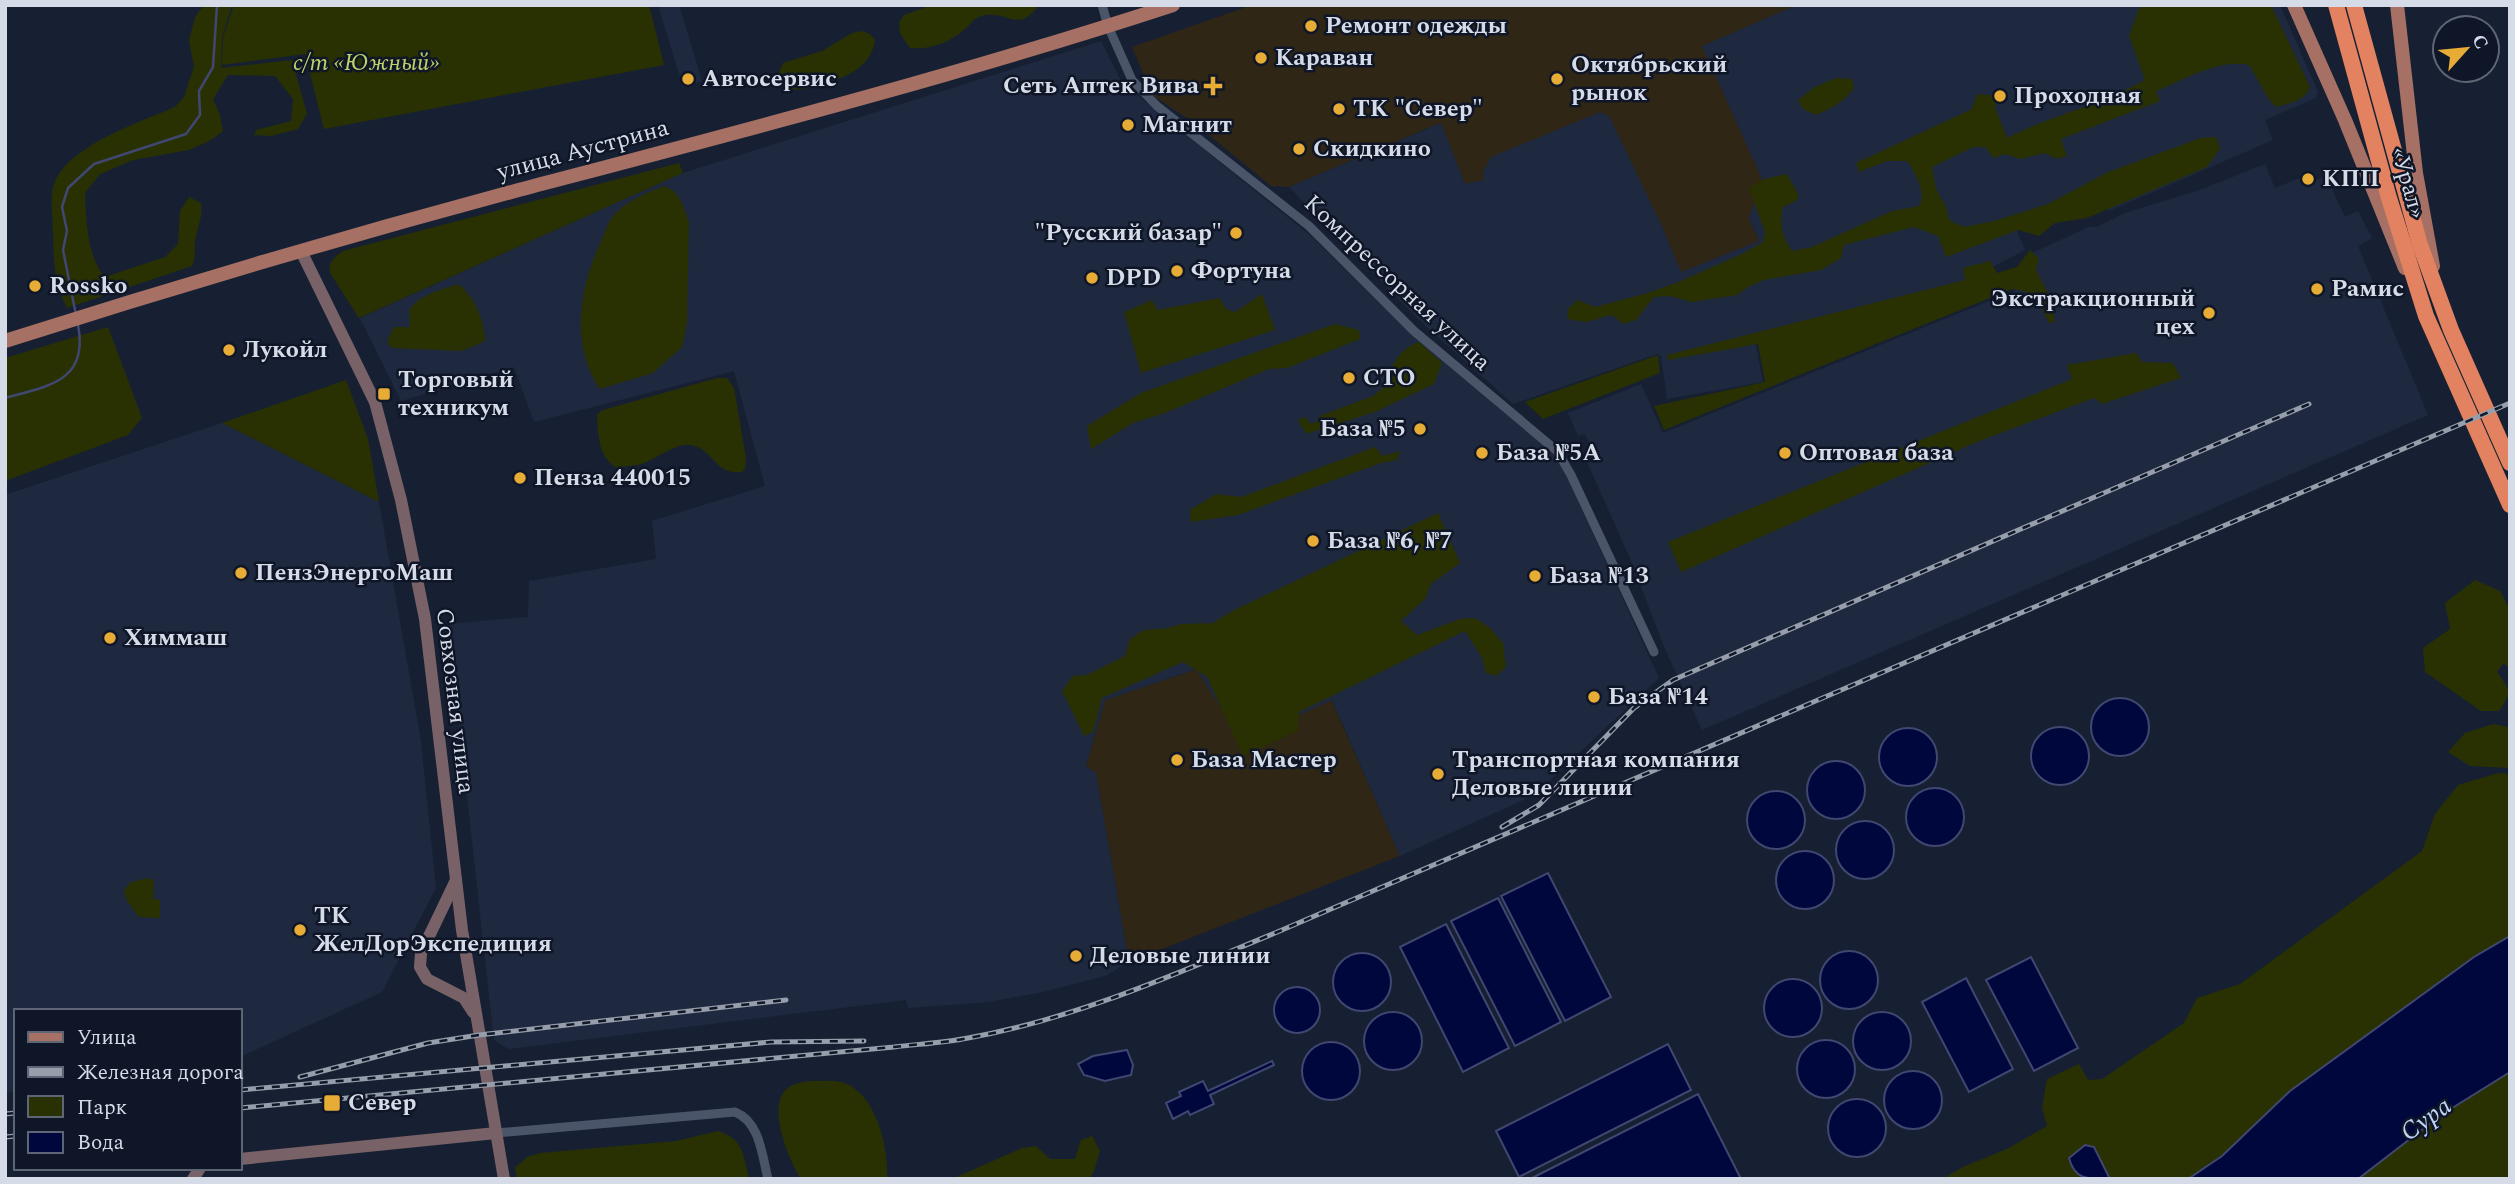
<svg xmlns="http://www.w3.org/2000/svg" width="2515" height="1184" font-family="Spectral,serif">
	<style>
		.commercial { fill: #2f2616 }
		.built { fill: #1e2940 }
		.green { fill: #293103 }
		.water { fill: #00073d; stroke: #404770; stroke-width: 2 }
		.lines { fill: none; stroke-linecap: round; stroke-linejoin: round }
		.stream { stroke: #404770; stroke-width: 2.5 }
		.street { stroke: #4b5569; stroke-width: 9 }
		.secondary { stroke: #786267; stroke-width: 12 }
		.primary { stroke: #a67064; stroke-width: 14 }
		.highway { stroke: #e28261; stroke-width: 16 }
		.rail-casing { stroke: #969dab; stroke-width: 5 }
		.rail { stroke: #0f1627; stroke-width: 2.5; stroke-dasharray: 8; stroke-linecap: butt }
		.poi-dot { fill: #e7ac36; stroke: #0f1627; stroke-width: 2.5 }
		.labels { text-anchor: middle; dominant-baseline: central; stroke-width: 5; stroke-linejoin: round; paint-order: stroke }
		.poi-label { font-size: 24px; font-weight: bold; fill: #d5dbe7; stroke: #0f1627; text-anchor: start }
		.park-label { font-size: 24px; font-style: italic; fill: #bdd269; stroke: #0f1627 }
		.street-label { font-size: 24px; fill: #d5dbe7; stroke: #0f1627 }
		.water-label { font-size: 26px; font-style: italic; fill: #c1d5f8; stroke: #0f1627 }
	</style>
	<rect width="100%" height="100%" fill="#172032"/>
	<g class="commercial">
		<path d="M 1252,5 L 1797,5 L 1703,46 L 1762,179 L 1749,218 L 1759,241 L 1680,273 L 1661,224 L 1485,180 L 1465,184 L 1440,123 L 1289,187 L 1271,186 L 1193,122 L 1152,95 L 1132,47 Z"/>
		<path d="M 1197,669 L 1331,699 L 1400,856 L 1129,962 L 1096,774 L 1086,766 L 1105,700 Z"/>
	</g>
	<g class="built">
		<path d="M 658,5 L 679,5 L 702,81 L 683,87 Z"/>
		<path d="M 1797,5 L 2280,5 L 2318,92 L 2316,98 L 2265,120 L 2273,140 L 2109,211 L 2100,190 L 2015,226 L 2025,250 L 1963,282 L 1754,335 L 1763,382 L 1667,399 L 1661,356 L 1657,354 L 1513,404 L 1418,319 L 1289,187 L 1441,123 L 1465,184 L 1484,180 L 1483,172 L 1491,157 L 1600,112 L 1609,116 L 1661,224 L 1681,272 L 1759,241 L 1749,218 L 1762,179 L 1702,46 Z"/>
		<path d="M 1101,41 L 1122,83 L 1312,237 L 1376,300 L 1434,353 L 1524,427 L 1560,461 L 1659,678 L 1534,795 L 1400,856 L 1332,700 L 1242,741 L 1196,669 L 1105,700 L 1086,766 L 1096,773 L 1129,962 L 1105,976 L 1038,993 L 988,1002 L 908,1008 L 906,1000 L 509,1049 L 494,1040 L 448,624 L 528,617 L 529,581 L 656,559 L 652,521 L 765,486 L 734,371 L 534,422 L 514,367 L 401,401 L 360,318 L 683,173 Z"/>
		<path d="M 2265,164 L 2275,188 L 2309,174 L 2313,182 L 2326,176 L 2345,217 L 2358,211 L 2372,238 L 2358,246 L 2428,415 L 1702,730 L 1664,647 L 1632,563 L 1583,453 L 1592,448 L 1585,434 L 1578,436 L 1568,413 L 1641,384 L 1663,433 L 2014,291 L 2034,252 L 2089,227 L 2097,227 L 2125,213 L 2200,190 Z"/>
		<path d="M 222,423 L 379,502 L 421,741 L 436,888 L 382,992 L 240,1057 L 240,1011 L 16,1011 L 16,1092 L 5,1093 L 5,495 Z"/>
	</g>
	<g class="green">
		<path d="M 204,5 L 232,5 L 222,38 L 221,68 L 292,60 L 307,114 L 298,129 L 271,136 L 254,135 L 256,130 L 291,121 L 293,99 L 275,76 L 228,75 L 213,99 L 220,115 L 223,131 L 211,140 L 189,150 L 133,160 L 100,174 L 85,193 C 86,219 87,257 105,277 L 165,257 L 178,244 L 180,211 L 189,197 L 201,203 C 203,216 198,225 196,237 C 193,248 197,255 192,266 L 67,308 C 54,283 54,264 53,235 C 53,221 50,201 53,187 C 65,146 139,123 175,107 L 184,97 L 194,67 L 189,40 L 195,17 Z"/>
		<path d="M 234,5 L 649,5 L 664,65 L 324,129 L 305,54 L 222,65 L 223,38 Z"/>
		<path d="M 932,5 L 1039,5 C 1017,35 1008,9 981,16 C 973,19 971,24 965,29 C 949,43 930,50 910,48 L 900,33 L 899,22 L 904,15 Z"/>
		<path d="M 2145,5 L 2271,5 L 2310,87 C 2306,101 2289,103 2276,107 L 2270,101 L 2249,65 C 2219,58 2184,80 2156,91 L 2160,101 L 2061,139 L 2067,156 L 2057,159 L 2044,153 L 2021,159 L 2004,154 L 1994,158 L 1985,147 L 1973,147 L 1932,167 L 1936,189 L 1946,207 L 1949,220 L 1964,227 L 1994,221 L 2048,204 L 2108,172 L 2201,138 L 2216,137 L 2220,149 L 2207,167 L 2087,218 L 2055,223 L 2039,236 L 2018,230 L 1946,257 L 1938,236 L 1914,227 L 1844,245 L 1841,258 L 1821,270 L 1764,280 L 1748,287 L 1737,295 L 1692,302 L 1669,296 L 1654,297 L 1636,320 L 1623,324 L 1612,315 L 1586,322 L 1567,319 L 1568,309 L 1577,300 L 1595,307 L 1644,294 L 1676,283 L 1742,254 L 1763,242 L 1765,232 L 1749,189 C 1758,178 1775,177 1787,174 L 1799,196 L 1796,201 L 1783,207 C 1779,224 1782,237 1792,251 L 1812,247 L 1892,211 L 1919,206 C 1927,191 1915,175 1908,161 L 1887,161 L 1859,172 L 1856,163 L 1972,109 L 1977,94 L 2000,96 L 1995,107 L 2007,138 C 2051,115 2102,105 2145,80 L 2129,36 L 2139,8 Z"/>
		<path d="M 862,31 L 870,34 L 875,40 C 871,70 840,80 814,86 C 807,88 799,91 792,89 C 784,86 782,80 779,72 L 783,63 L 822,51 L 852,33 Z"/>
		<path d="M 1836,78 L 1852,79 L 1854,88 C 1844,102 1832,108 1816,115 L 1803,109 L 1798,100 L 1815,87 Z"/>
		<path d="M 679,163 L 683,173 L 359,318 L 330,273 C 328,262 334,257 343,251 Z"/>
		<path d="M 665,186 L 674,191 L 681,201 L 689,222 L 687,323 L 682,347 L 653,373 L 600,389 C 569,344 580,286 602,239 C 605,232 608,222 614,215 C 625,202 649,191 665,186 Z"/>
		<path d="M 2030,250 L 2039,259 L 2036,270 L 2051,299 L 2055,322 L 2049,323 C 2038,302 2038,292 2012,289 L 1664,430 L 1654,406 L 1765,382 L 1758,344 L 1668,360 L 1667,355 L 1965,280 L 1963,268 L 1990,261 L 1997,273 L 2017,267 Z"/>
		<path d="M 455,285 L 460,285 C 476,300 484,319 485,341 L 462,351 L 392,348 L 388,344 L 388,339 L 394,327 L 410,327 L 409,311 C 419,295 437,291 455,285 Z"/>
		<path d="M 1262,294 L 1275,330 L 1141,373 L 1124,312 L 1152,300 L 1158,310 L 1220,298 L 1226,309 L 1235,312 Z"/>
		<path d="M 1335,324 L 1359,330 L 1360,339 L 1287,368 L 1269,369 L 1165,413 L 1133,423 L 1091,449 L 1087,426 L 1141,393 Z"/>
		<path d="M 108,327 L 142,418 L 128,435 L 5,481 L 5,358 Z"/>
		<path d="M 1419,342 L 1442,363 L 1434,384 L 1375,412 L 1306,434 L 1298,420 L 1305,417 L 1311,424 L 1319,420 L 1319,416 L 1373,396 L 1385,386 C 1389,367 1400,348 1419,342 Z"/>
		<path d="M 2136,353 L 2142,362 L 2173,363 L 2181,378 L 2102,404 L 2094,398 L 1977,442 L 1681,572 L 1668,542 L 2072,379 L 2067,365 Z"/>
		<path d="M 1655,356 L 1658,356 L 1660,373 L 1543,419 L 1525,402 Z"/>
		<path d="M 717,378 L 727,378 L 734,388 L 746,458 L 745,469 L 742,472 C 713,475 714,448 690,445 C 676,443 658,458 644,463 C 636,466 626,466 617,468 C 598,457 598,434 597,414 L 603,410 Z"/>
		<path d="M 346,380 L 368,439 L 379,502 L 222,423 Z"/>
		<path d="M 1375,447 L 1383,456 L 1400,451 L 1397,460 L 1381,463 L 1238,515 L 1191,522 L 1190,510 L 1216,494 L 1241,497 Z"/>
		<path d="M 1438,513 L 1460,563 L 1431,584 L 1425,599 L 1401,621 L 1417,635 L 1460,619 L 1475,618 L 1490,628 L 1503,643 L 1506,667 L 1496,676 L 1486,673 L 1482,658 L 1465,631 L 1299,712 L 1298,731 L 1243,756 L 1207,677 L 1183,662 L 1102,698 L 1093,732 L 1084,736 L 1062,691 L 1073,676 L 1087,675 L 1125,656 L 1130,639 L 1144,630 L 1168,628 L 1181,624 L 1213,623 L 1232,611 Z"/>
		<path d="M 2475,580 L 2500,591 L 2510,610 L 2510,668 L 2503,663 L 2497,672 C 2510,691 2513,691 2499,711 L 2481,711 L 2425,672 L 2423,648 L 2450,629 L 2445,603 Z"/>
		<path d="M 2493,724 L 2508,727 L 2510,768 L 2470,766 L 2448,752 L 2465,733 Z"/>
		<path d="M 2498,773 L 2510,774 L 2510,936 L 2474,957 L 2290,1091 L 2222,1156 L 2188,1179 L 2110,1179 L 2094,1147 L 2072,1169 L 2085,1179 L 1942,1179 L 1965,1166 L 2007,1149 L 2047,1126 L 2042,1107 L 2047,1079 L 2079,1064 L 2088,1080 L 2102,1079 L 2184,1023 L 2197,998 L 2240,984 L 2422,851 L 2435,814 L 2458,785 Z"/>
		<path d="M 149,878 L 154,881 L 153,899 L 160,900 L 160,918 L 139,917 L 127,901 L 124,890 L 131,882 Z"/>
		<path d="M 2510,1072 L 2510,1179 L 2358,1179 L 2441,1115 Z"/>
		<path d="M 814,1081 C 822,1081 833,1080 841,1082 C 876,1091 889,1148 887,1179 L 801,1179 C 789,1160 762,1098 793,1085 C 799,1082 807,1081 814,1081 Z"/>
		<path d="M 718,1131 C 744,1139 743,1155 749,1179 L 517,1179 L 515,1168 L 527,1157 L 540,1153 L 676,1141 Z"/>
		<path d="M 1092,1136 L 1100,1151 L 1093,1174 L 1088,1179 L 952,1179 L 1022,1148 L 1036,1146 L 1050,1159 L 1075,1159 L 1081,1140 Z"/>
	</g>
	<g class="water">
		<circle cx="2120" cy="727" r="29"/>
		<circle cx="2060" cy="756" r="29"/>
		<circle cx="1908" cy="757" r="29"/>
		<circle cx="1836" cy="790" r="29"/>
		<circle cx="1935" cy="817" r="29"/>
		<circle cx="1776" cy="820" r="29"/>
		<circle cx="1865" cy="850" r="29"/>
		<circle cx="1805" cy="880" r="29"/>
		<path d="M 1548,873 L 1611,997 L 1565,1021 L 1501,896 Z"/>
		<path d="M 1498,898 L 1561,1022 L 1515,1046 L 1451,921 Z"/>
		<path d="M 1446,924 L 1509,1048 L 1463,1072 L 1400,947 Z"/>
		<path d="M 2510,936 L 2510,1072 L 2441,1115 L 2358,1179 L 2188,1179 L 2222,1156 L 2290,1091 L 2474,957 Z"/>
		<circle cx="1849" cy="980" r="29"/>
		<circle cx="1362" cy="982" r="29"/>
		<path d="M 2031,957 L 2078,1048 L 2034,1071 L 1986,980 Z"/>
		<path d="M 1966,978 L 2013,1069 L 1969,1092 L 1922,1002 Z"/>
		<circle cx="1793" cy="1008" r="29"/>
		<circle cx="1297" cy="1010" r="23"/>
		<circle cx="1882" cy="1041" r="29"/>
		<circle cx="1393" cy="1041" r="29"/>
		<circle cx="1826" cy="1069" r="29"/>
		<circle cx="1331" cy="1071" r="29"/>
		<path d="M 1668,1044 L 1691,1090 L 1519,1177 L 1496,1131 Z"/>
		<path d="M 1127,1050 L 1133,1065 L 1131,1075 L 1105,1081 L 1084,1075 L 1078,1064 L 1093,1056 Z"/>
		<path d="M 1272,1061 L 1274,1065 L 1210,1095 L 1214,1104 L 1190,1115 L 1188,1111 L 1173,1119 L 1166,1103 L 1181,1096 L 1179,1092 L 1203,1081 L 1208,1091 Z"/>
		<circle cx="1913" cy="1100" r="29"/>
		<path d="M 1698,1094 L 1741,1179 L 1530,1179 Z"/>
		<circle cx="1857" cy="1128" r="29"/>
		<path d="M 2085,1145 L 2094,1147 L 2110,1179 C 2089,1179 2075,1181 2069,1158 Z"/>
	</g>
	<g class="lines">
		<g class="stream">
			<path d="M 76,315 L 63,250 L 67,231 L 62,207 L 68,188 L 94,164 L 186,134 L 200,115 L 199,91 L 213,67 L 217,5"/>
			<path d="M 5,398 C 49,386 89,381 78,325"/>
		</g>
		<g class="street">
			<path d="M 1102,5 L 1108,26 L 1132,80 L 1157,106 L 1309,226 L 1414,331 L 1557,451 L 1571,475 L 1654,652"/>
			<path d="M 496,1133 L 735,1112 C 760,1122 762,1155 768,1179"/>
		</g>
		<g class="secondary">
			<path d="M 301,251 L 375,402 L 401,500 L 425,619 L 462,930 L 504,1179"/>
			<path d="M 456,880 L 421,953 L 420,967 L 427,979 L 464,998 L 473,1012"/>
			<path d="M 240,1159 L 496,1133"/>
			<path d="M 193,1179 L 200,1168"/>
		</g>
		<g class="primary">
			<path d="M 2294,5 L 2345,120 L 2405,268"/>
			<path d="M 2397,5 L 2416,173 L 2433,266"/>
			<path d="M 5,341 C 174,287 344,237 515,191 C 735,133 956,76 1173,5"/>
		</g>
		<g class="highway">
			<path d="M 2336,5 L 2389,198 L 2426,316 L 2510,505"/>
			<path d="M 2354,5 L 2420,245 L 2451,330 L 2510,463"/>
		</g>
		<defs>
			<g id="rail">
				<path d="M 1502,827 L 1539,805 L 1634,708 L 1673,680 L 2309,404"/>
				<path d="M 300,1077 L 428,1043 L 479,1035 L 786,1000"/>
				<path d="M 240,1090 L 771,1042 L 864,1041"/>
				<path d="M 240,1108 L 894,1047 C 918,1044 943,1043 968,1038 C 1075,1019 1175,974 1275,933 L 2510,403"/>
				<path d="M 5,1114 L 16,1113"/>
				<path d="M 5,1137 L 16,1136"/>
			</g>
		</defs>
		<use href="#rail" class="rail-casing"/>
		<use href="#rail" class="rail"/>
	</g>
	<g class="poi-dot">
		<circle cx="1311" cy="26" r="7"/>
		<circle cx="1261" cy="58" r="7"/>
		<circle cx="688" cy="79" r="7"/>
		<circle cx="1557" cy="79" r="7"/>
		<path d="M1209.5 75.5h7v7h7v7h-7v7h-7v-7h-7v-7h7z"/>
		<circle cx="2000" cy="96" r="7"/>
		<circle cx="1339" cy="109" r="7"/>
		<circle cx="1128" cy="125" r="7"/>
		<circle cx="1299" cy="149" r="7"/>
		<circle cx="2308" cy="179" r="7"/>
		<circle cx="1236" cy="233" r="7"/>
		<circle cx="1177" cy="271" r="7"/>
		<circle cx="1092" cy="278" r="7"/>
		<circle cx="35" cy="286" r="7"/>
		<circle cx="2317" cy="289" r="7"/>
		<circle cx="2209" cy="313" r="7"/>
		<circle cx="229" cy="350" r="7"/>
		<circle cx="1349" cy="378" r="7"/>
		<rect x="377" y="387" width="14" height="14" rx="3.5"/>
		<circle cx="1420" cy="429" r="7"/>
		<circle cx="1482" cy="453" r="7"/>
		<circle cx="1785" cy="453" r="7"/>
		<circle cx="520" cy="478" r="7"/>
		<circle cx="1313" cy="541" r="7"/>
		<circle cx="241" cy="573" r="7"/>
		<circle cx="1535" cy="576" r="7"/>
		<circle cx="110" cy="638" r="7"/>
		<circle cx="1594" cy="697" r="7"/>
		<circle cx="1177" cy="760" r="7"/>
		<circle cx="1438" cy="774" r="7"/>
		<circle cx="300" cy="930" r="7"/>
		<circle cx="1076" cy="956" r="7"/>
		<rect x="323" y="1094" width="18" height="18" rx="3.5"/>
	</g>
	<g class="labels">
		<g class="poi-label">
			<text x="1325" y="26">Ремонт одежды</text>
			<text x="1275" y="58">Караван</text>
			<text x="1571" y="65">Октябрьский<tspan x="1571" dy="28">рынок</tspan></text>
			<text x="702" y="79">Автосервис</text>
			<text x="1199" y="86" text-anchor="end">Сеть Аптек Вива</text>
			<text x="2014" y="96">Проходная</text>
			<text x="1353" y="109">ТК "Север"</text>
			<text x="1142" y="125">Магнит</text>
			<text x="1313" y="149">Скидкино</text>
			<text x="2322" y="179">КПП</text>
			<text x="1222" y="233" text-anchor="end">"Русский базар"</text>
			<text x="1191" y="271">Фортуна</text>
			<text x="1106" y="278">DPD</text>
			<text x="49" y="286">Rossko</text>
			<text x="2331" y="289">Рамис</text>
			<text x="2195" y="299" text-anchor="end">Экстракционный<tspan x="2195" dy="28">цех</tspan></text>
			<text x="243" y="350">Лукойл</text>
			<text x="1363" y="378">СТО</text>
			<text x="398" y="380">Торговый<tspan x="398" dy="28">техникум</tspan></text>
			<text x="1406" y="429" text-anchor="end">База №5</text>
			<text x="1496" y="453">База №5А</text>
			<text x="1799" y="453">Оптовая база</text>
			<text x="534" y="478">Пенза 440015</text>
			<text x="1327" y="541">База №6, №7</text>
			<text x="255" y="573">ПензЭнергоМаш</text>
			<text x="1549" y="576">База №13</text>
			<text x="124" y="638">Химмаш</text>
			<text x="1608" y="697">База №14</text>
			<text x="1191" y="760">База Мастер</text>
			<text x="1452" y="760">Транспортная компания<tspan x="1452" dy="28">Деловые линии</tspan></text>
			<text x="314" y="916">ТК<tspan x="314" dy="28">ЖелДорЭкспедиция</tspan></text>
			<text x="1090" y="956">Деловые линии</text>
			<text x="348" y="1103">Север</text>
		</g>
		<g class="park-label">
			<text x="366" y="63">с/т «Южный»</text>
		</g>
		<g class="street-label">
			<text transform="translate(583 150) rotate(-15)">улица Аустрина</text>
			<text transform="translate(2408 183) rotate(74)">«Урал»</text>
			<text transform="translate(1397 283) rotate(43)">Компрессорная улица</text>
			<text transform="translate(455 701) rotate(83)">Совхозная улица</text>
		</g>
		<g class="water-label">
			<text transform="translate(2426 1119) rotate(-36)">Сура</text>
		</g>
	</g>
	<rect width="2515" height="1184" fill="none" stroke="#d5dbe7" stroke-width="14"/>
	<rect x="14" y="1009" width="228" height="161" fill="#0f1627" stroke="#5e6574" stroke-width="2"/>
	<rect x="28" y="1032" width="35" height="10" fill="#a67064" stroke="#5e6574" stroke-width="2"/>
	<text x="77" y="1044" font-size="21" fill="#d5dbe7">Улица</text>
	<rect x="28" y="1067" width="35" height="10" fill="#969dab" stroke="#5e6574" stroke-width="2"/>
	<text x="77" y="1079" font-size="21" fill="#d5dbe7">Железная дорога</text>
	<rect x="28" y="1096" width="35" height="21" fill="#293103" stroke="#5e6574" stroke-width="2"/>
	<text x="77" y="1114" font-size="21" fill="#d5dbe7">Парк</text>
	<rect x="28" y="1132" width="35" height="21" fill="#00073d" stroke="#5e6574" stroke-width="2"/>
	<text x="77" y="1149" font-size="21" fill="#d5dbe7">Вода</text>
	<g transform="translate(2466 49) rotate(63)"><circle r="33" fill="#0f1627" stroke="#5e6574" stroke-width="2"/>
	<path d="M0-5L12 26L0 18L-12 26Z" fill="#e7ac36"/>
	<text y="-10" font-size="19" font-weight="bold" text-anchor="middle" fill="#d5dbe7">С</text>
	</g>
</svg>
